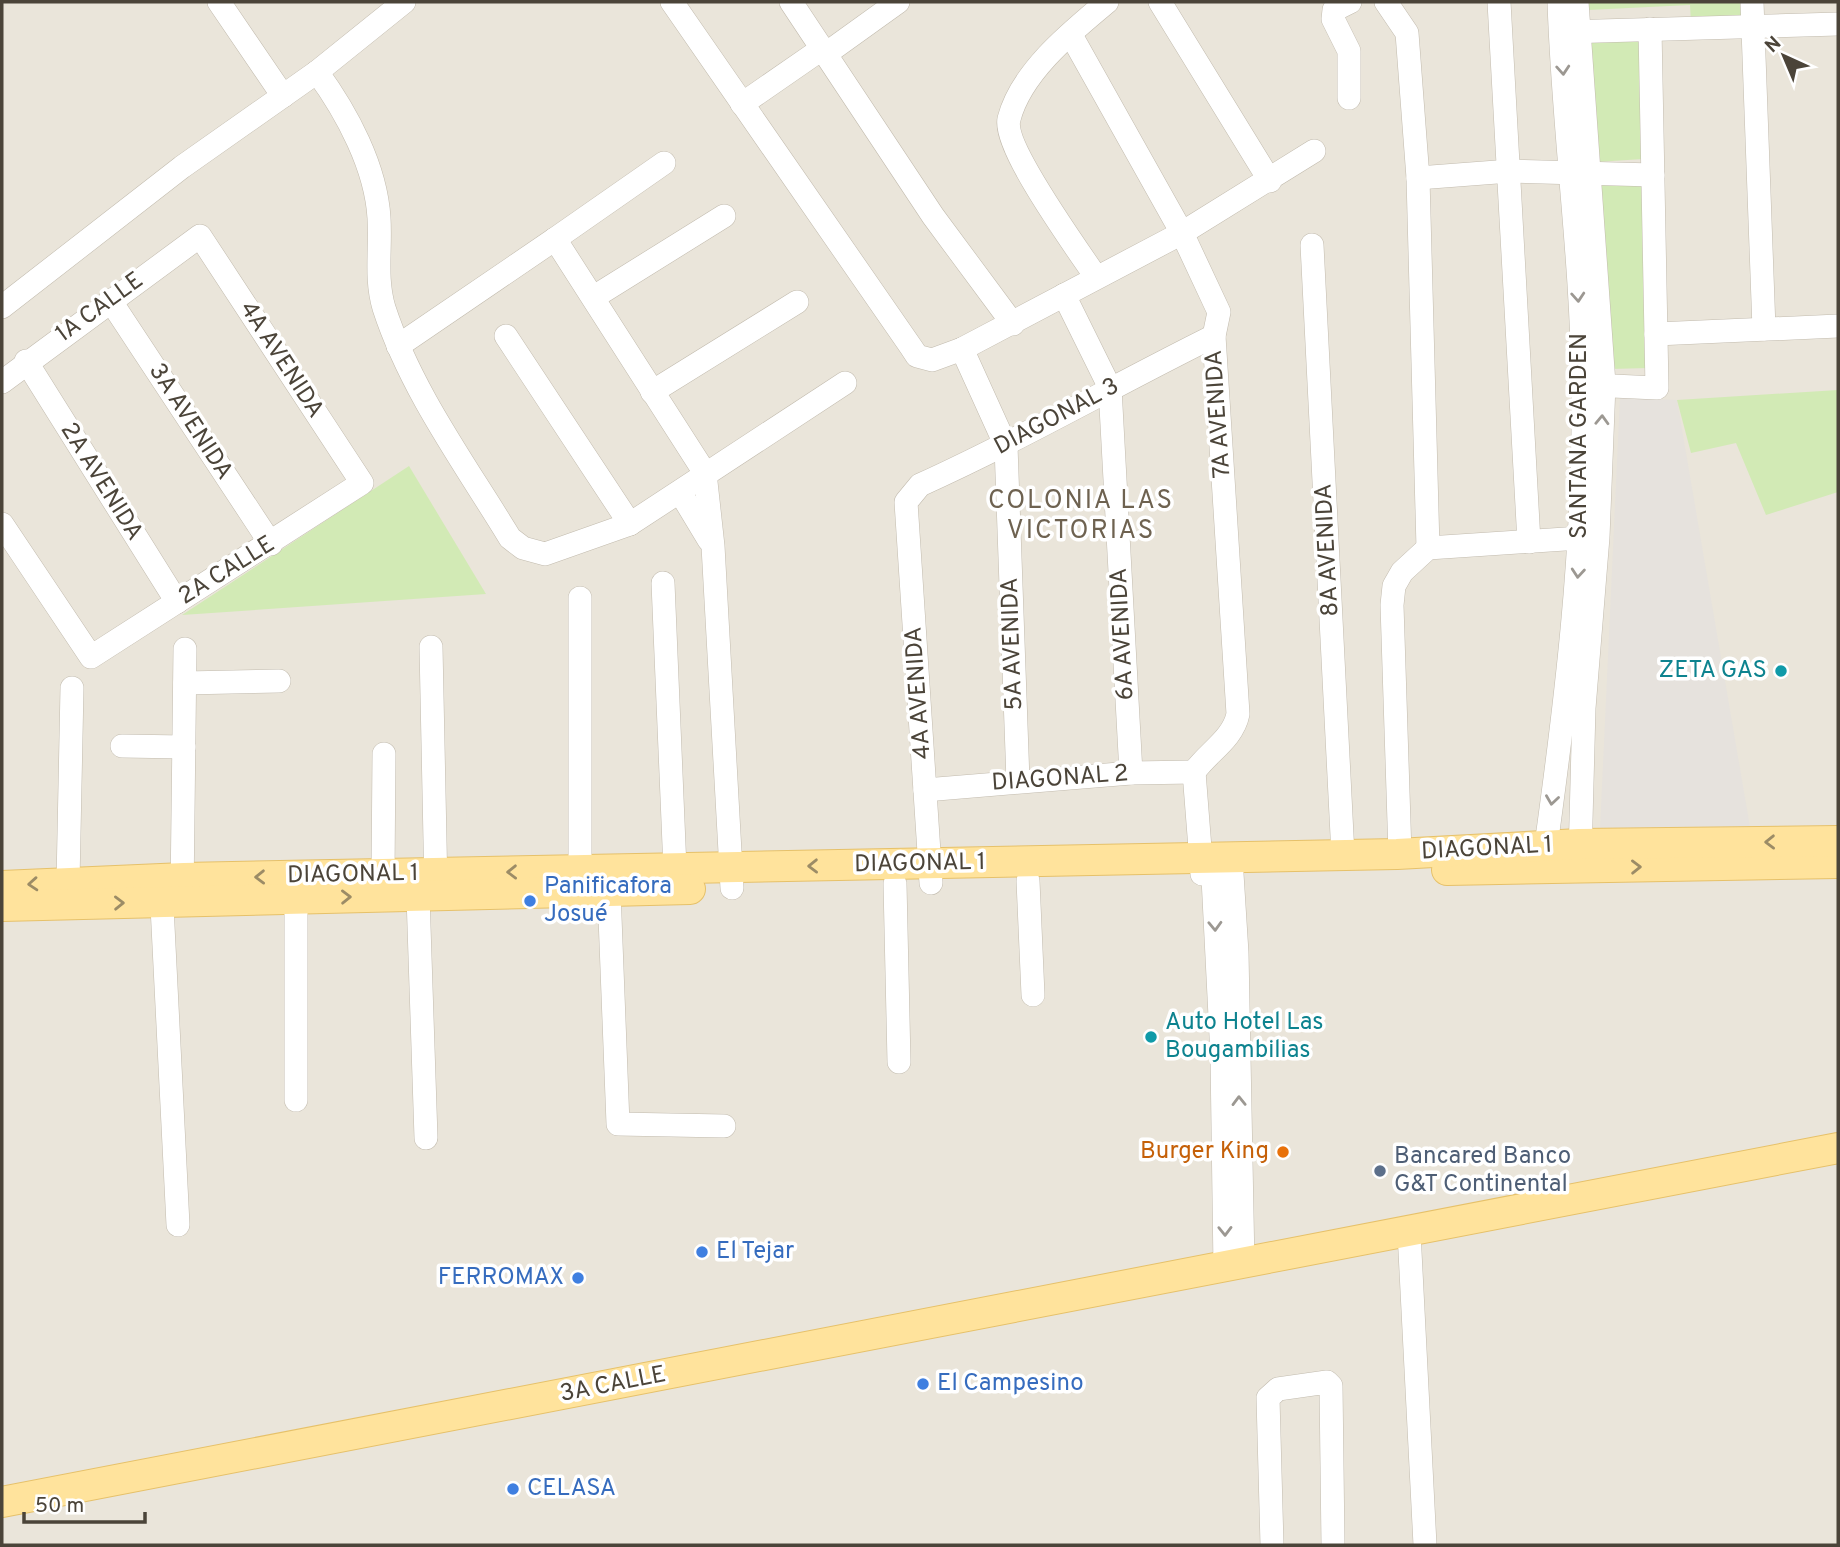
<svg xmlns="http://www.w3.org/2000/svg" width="1840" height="1547" font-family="Overpass,sans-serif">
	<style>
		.residential { fill: #eae5da }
		.industrial { fill: #e6e2dd }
		.green { fill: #d2eab5 }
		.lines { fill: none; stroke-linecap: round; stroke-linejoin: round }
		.minor-casing { stroke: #c2bbae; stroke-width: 24 }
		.major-casing { stroke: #e6c16a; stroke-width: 32 }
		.minor { stroke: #fff; stroke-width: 23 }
		.major { stroke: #ffe39c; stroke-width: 30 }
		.oneway { stroke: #9c9892 }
		.oneway2 { stroke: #9c8c66 }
		.culture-dot { fill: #0f9aa8; stroke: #fff; stroke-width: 2.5 }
		.shop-dot { fill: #3f7fe0; stroke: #fff; stroke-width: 2.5 }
		.food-dot { fill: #e8710a; stroke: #fff; stroke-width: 2.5 }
		.service-dot { fill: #5c6f8a; stroke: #fff; stroke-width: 2.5 }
		.labels { text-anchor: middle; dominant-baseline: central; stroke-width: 7; stroke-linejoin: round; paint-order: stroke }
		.street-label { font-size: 24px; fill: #4b4439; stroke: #fff }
		.culture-label { font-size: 24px; fill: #0d838f; stroke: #fff; text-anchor: end }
		.shop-label { font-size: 24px; fill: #366cbe; stroke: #fff; text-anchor: start }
		.food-label { font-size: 24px; fill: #c56008; stroke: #fff; text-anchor: end }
		.service-label { font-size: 24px; fill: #4e5e75; stroke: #fff; text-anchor: start }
		.neighbourhood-label { font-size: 26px; letter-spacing: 2px; fill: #6e6250; stroke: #fff }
	</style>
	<rect width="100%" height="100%" fill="#f6f3ec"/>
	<rect class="residential" x="2" y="2" width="1836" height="1543"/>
	<path class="industrial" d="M 1620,397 L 1677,400 L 1750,827 L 1600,829 Z"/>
	<g class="green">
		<path d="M 1586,2 L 1745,2 L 1747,19 L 1691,23 L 1690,5 L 1588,10 Z"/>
		<path d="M 1641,38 L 1643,159 L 1596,162 L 1586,43 Z"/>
		<path d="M 1642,180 L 1649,368 L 1610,369 L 1597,181 Z"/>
		<path d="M 1838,390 L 1838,492 L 1766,515 L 1736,443 L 1691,453 L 1677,400 Z"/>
		<path d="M 409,466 L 486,594 L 182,615 Z"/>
	</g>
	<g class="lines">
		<defs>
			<g id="minor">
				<path d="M 219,2 L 283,96"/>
				<path d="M 672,2 L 911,347 L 917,356 L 932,360 L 962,349 L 1182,233 L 1314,151"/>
				<path d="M 791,2 L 933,216 L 1013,324"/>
				<path d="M 1160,2 L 1270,181"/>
				<path d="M 1386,2 L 1407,33 L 1418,178 L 1428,548"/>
				<path d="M 1499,2 L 1529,542"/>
				<path d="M 1577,2 L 1604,384 L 1598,537 L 1584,708 L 1580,858"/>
				<path d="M 1752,2 L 1764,329"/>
				<path d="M 1565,32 L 1838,24"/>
				<path d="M 1071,35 L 1182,233 L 1219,312 L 1214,336 L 1238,714 C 1233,739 1208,752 1194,772"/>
				<path d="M 827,53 L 898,2"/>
				<path d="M 317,72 C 347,113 376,167 379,218 C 381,249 375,278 384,308 C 411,391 465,464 510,538 L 523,548 L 545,554 L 630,524 L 845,383"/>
				<path d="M 1349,98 L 1349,51 L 1333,19 L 1334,10 L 1350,2"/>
				<path d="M 742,104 L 823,48"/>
				<path d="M 1418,178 L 1510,171 L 1653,175"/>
				<path d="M 555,239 L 664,163"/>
				<path d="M 1312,245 L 1343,855"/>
				<path d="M 1096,277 C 1078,250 1002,146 1009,119 C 1021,72 1071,32 1107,2"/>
				<path d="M 1064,295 L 1110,388 L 1131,773"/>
				<path d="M 594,297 L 724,216"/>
				<path d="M 110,300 L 271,544"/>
				<path d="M 2,307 L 182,167 L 317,72 L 404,2"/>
				<path d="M 1656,334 L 1838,326"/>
				<path d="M 506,336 L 630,524"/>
				<path d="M 398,346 L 555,239 L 705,473 L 713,546 L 732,888"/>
				<path d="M 962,349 L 1006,446 L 1018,781"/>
				<path d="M 26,361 L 177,602"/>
				<path d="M 2,382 L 200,236 L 362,483 L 91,657 L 2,524"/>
				<path d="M 1590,385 L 1657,388 L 1650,29"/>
				<path d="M 652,392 L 797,302"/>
				<path d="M 680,492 L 709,540"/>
				<path d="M 663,583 L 675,869"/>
				<path d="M 580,598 L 580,871"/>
				<path d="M 431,647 L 436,889"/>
				<path d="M 185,683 L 279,681"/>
				<path d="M 122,746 L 184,747"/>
				<path d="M 1194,772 L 1202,874"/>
				<path d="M 925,790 L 1131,773 L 1194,772"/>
				<path d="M 1400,854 L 1392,605 L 1394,586 L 1402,572 L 1428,548 L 1595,537"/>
				<path d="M 1212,858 L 1222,1056 L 1225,1268"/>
				<path d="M 1231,858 L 1237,953 L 1243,1265"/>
				<path d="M 1544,860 C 1566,703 1585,546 1583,387 C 1582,258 1563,130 1559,2"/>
				<path d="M 383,874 L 384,754"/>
				<path d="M 1028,881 L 1033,995"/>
				<path d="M 68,882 L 72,688"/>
				<path d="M 931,883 L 906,502 L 920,485 C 1020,440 1115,385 1214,336"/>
				<path d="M 895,884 L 899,1062"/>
				<path d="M 161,886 L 178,1225"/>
				<path d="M 609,891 L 618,1124 L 724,1126"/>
				<path d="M 182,895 L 185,649"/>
				<path d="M 418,896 L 426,1138"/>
				<path d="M 296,1100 L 296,899"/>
				<path d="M 1409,1232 L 1425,1545"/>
				<path d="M 1272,1545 L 1268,1398 L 1278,1389 L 1327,1382 L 1331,1386 L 1333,1545"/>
			</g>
			<g id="major">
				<path d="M 1447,870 L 1838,863"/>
				<path d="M 2,886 L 184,878 L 1397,854 L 1579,844 L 1838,841"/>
				<path d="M 2,906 L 690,889"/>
				<path d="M 2,1502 L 1838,1148"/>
			</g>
		</defs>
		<use href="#minor" class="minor-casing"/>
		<use href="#major" class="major-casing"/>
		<use href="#minor" class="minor"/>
		<use href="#major" class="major"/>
	</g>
	<defs><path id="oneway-chevron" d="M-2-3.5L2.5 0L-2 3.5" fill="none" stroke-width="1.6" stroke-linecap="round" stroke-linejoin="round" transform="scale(1.75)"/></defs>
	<g class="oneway">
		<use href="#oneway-chevron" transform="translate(1563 70) rotate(86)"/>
		<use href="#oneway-chevron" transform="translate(1578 297) rotate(86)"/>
		<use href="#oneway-chevron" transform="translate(1602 420) rotate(-88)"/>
		<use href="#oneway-chevron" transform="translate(1578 573) rotate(95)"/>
		<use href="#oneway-chevron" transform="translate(1552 800) rotate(98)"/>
		<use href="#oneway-chevron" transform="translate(1215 926) rotate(88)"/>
		<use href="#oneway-chevron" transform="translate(1239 1101) rotate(-91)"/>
		<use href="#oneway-chevron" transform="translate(1225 1231) rotate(89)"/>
	</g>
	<g class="oneway2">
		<use href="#oneway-chevron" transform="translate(1770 842) rotate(179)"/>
		<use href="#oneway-chevron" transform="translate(813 866) rotate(179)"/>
		<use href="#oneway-chevron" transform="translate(1636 867) rotate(-1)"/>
		<use href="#oneway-chevron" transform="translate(512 872) rotate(179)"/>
		<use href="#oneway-chevron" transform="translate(260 877) rotate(179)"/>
		<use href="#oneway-chevron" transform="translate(33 884) rotate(176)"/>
		<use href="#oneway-chevron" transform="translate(346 897) rotate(-1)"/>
		<use href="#oneway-chevron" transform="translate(119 903) rotate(-1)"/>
	</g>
	<g class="culture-dot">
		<circle cx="1781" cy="671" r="7"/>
		<circle cx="1151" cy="1037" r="7"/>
	</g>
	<g class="shop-dot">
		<circle cx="530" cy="901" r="7"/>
		<circle cx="702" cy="1252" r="7"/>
		<circle cx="578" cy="1278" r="7"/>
		<circle cx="923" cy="1384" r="7"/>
		<circle cx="513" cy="1489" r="7"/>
	</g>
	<circle class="food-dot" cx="1283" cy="1152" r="7"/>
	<circle class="service-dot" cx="1380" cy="1171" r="7"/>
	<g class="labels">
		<g class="street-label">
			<text transform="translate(100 308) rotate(-36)">1A CALLE</text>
			<text transform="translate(281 360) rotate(57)">4A AVENIDA</text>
			<text transform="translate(1219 414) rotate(-94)">7A AVENIDA</text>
			<text transform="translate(1057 417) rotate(-28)">DIAGONAL 3</text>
			<text transform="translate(190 422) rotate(57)">3A AVENIDA</text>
			<text transform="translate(1580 436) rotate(-90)">SANTANA GARDEN</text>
			<text transform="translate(101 482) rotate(58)">2A AVENIDA</text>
			<text transform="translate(1328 550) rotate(-93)">8A AVENIDA</text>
			<text transform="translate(227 571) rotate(-32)">2A CALLE</text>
			<text transform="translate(1123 634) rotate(-93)">6A AVENIDA</text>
			<text transform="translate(1013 644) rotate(-92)">5A AVENIDA</text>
			<text transform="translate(919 693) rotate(-94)">4A AVENIDA</text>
			<text transform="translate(1060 779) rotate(-4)">DIAGONAL 2</text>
			<text transform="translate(1487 849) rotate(-3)">DIAGONAL 1</text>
			<text transform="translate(920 864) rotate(-1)">DIAGONAL 1</text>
			<text transform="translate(353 875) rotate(-1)">DIAGONAL 1</text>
			<text transform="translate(613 1385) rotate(-11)">3A CALLE</text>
		</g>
		<g class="culture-label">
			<text x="1767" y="671">ZETA GAS</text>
			<text x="1165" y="1023" text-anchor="start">Auto Hotel Las<tspan x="1165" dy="28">Bougambilias</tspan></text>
		</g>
		<g class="shop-label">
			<text x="544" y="887">Panificafora<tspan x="544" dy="28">Josué</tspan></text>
			<text x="716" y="1252">El Tejar</text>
			<text x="564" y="1278" text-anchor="end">FERROMAX</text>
			<text x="937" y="1384">El Campesino</text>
			<text x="527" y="1489">CELASA</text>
		</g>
		<g class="food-label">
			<text x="1269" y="1152">Burger King</text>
		</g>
		<g class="service-label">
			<text x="1394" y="1157">Bancared Banco<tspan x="1394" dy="28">G&amp;T Continental</tspan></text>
		</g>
		<g class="neighbourhood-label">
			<text x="1081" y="501">COLONIA LAS<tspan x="1081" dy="30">VICTORIAS</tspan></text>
		</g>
	</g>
	<rect width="1840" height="1547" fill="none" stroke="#4b4439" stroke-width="7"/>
	<g transform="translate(1784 56) rotate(316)" stroke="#ffffff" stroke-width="5" paint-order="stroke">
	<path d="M0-5L12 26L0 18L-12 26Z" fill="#4b4439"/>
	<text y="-10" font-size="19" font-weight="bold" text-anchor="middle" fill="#4b4439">N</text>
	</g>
	<path d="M24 1512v10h121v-10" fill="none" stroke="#4b4439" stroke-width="3.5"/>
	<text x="35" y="1512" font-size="21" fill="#4b4439" stroke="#ffffff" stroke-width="5" paint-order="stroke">50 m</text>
</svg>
